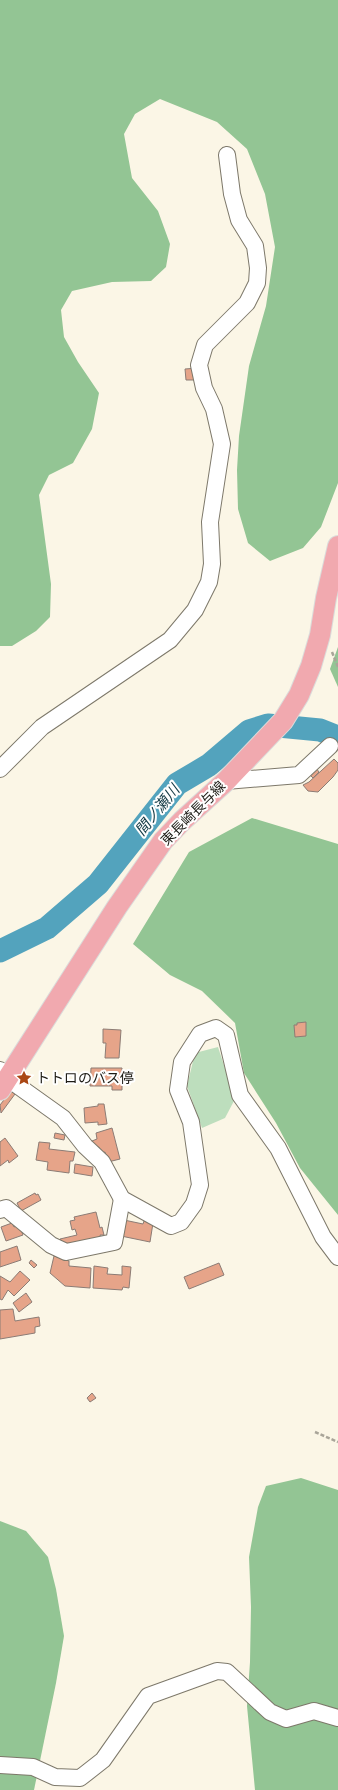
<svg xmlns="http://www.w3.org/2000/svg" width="338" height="1790" font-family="'PT Sans Narrow','Noto Sans JP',sans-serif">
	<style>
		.green { fill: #bddebd }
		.forest { fill: #93c594 }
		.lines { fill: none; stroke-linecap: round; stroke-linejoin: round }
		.river { stroke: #53a3bd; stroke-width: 23 }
		.building { fill: #e6a489; stroke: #8c7c75 }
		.minor-casing { stroke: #7d786a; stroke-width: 18 }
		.major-casing { stroke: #dbdbda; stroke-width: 22 }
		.path { stroke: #a9a599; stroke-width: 2.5; stroke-dasharray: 4 2; stroke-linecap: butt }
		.minor { stroke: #fff; stroke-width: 16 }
		.major { stroke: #f1a9af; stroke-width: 20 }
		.labels { text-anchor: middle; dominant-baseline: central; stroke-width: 4; stroke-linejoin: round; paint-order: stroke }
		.street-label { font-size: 14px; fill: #1d1b15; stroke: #fff }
		.poi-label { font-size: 14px; fill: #1d1b15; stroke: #fff; text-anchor: start }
		.water-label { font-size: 15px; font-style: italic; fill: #143a45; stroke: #fff }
	</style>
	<rect width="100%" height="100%" fill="#fbf6e6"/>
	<path class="green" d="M 218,1047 L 235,1099 L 225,1118 L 202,1128 L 187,1086 L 195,1053 Z"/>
	<g class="forest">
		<path d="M 0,0 L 338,0 L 338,483 L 321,527 L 303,548 L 270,561 L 248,543 L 238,509 L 237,470 L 239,436 L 249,366 L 266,306 L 275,247 L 265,194 L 247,149 L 217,122 L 160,99 L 135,114 L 124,134 L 132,178 L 158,211 L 170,244 L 166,267 L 151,281 L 112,282 L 72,291 L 61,310 L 64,337 L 78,362 L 99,393 L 92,429 L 73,463 L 49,475 L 39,495 L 51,584 L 50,617 L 36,631 L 12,646 L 0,646 Z"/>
		<path d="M 338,647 L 338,687 L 330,669 Z"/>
		<path d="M 252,818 L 338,844 L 338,1215 L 300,1168 L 276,1123 L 244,1073 L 235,1023 L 202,991 L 170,975 L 133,944 L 189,852 Z"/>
		<path d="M 301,1478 L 338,1490 L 338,1790 L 255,1790 L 247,1706 L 250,1662 L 251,1607 L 249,1557 L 258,1507 L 266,1486 Z"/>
		<path d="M 0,1521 L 26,1531 L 48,1557 L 56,1589 L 64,1636 L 56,1683 L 34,1790 L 0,1790 Z"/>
	</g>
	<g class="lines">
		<path class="river" d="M 0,951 L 47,928 L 98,884 L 177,784 L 209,765 L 249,731 L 268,725 L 320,730 L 338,737"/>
	</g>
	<g class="building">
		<path d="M 198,368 L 193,375 L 194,380 L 186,380 L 185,369 Z"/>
		<path d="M 334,759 L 338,763 L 338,770 L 333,777 L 318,792 L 308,791 L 303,785 L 309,782 Z"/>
		<path d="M 316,768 L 319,772 L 313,778 L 309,774 Z"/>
		<path d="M 306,1022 L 306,1036 L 295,1037 L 294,1025 L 297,1025 L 297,1023 Z"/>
		<path d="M 103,1029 L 121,1030 L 119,1058 L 105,1058 L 106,1043 L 103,1043 Z"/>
		<path d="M 91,1068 L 122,1068 L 122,1090 L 112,1090 L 112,1086 L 90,1086 Z"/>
		<path d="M 11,1091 L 15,1094 L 1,1113 L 0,1105 Z"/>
		<path d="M 98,1104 L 104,1104 L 107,1124 L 98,1125 L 98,1122 L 85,1123 L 84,1108 L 98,1106 Z"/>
		<path d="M 112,1128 L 120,1159 L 108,1162 L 105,1152 L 101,1153 L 99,1147 L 94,1148 L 92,1141 L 97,1139 L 96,1133 Z"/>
		<path d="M 55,1133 L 65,1135 L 64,1140 L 54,1138 Z"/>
		<path d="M 5,1138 L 18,1156 L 9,1163 L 8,1160 L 0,1166 L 0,1142 Z"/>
		<path d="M 39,1142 L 50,1143 L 49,1149 L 75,1152 L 73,1161 L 70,1161 L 69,1173 L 47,1170 L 48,1162 L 36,1160 Z"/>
		<path d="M 75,1164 L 93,1167 L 92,1176 L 74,1173 Z"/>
		<path d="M 35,1193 L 36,1195 L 38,1194 L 41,1200 L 21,1211 L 17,1203 Z"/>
		<path d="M 96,1212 L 100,1228 L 102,1227 L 104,1235 L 100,1235 L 101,1238 L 62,1247 L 60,1239 L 77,1235 L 75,1229 L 72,1230 L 70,1221 L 75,1220 L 74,1217 Z"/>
		<path d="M 124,1220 L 143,1224 L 144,1221 L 153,1223 L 150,1242 L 121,1236 Z"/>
		<path d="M 12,1223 L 14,1227 L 19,1225 L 23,1235 L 6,1241 L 1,1227 Z"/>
		<path d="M 17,1246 L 21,1260 L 0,1267 L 0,1252 Z"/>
		<path d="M 54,1256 L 69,1261 L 69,1266 L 91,1268 L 90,1288 L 65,1286 L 50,1273 Z"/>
		<path d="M 31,1260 L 37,1265 L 34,1268 L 29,1263 Z"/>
		<path d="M 219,1263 L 224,1275 L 189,1289 L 184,1277 Z"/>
		<path d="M 94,1266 L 108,1268 L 107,1274 L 122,1275 L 122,1266 L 131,1267 L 129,1288 L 123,1287 L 122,1290 L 93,1288 Z"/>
		<path d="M 20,1271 L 30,1280 L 14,1296 L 8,1290 L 2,1300 L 0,1299 L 0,1276 L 10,1282 Z"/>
		<path d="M 26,1293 L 32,1302 L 19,1312 L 13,1303 Z"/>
		<path d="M 13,1309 L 15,1321 L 39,1317 L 40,1326 L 35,1327 L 35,1333 L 0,1339 L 0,1310 Z"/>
		<path d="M 92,1393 L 96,1398 L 90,1402 L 87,1398 Z"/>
	</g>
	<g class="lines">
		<defs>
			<g id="minor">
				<path d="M 0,769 L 42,727 L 170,640 L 195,610 L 209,582 L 212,564 L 210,522 L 222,444 L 214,409 L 204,388 L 199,365 L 205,345 L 247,303 L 257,283 L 258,268 L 255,246 L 239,220 L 232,194 L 227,155"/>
				<path d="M 226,781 L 299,775 L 330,746"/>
				<path d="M 0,1070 L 7,1078 L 63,1118 L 85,1146 L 102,1162 L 122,1199 L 171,1226 L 181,1222 L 194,1204 L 200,1185 L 191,1122 L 178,1090 L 182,1062 L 200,1034 L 216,1028 L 226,1035 L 240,1095 L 278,1148 L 323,1237 L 338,1257"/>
				<path d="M 0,1210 L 6,1208 L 51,1245 L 66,1252 L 114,1242 L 122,1199"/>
				<path d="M 0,1765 L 33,1767 L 55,1777 L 80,1778 L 103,1760 L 148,1696 L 217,1671 L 227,1672 L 270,1712 L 286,1719 L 314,1711 L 338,1718"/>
			</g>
			<path id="major" d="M 0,1090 L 117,907 L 163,841 L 182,821 L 226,781 L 283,721 L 299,695 L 311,666 L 320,635 L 326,598 L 338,546"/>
		</defs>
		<use href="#minor" class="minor-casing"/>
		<use href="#major" class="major-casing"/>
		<g class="path">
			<path d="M 332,652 L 338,667"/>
			<path d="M 315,1432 L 338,1442"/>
		</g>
		<use href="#minor" class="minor"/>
		<use href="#major" class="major"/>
	</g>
	<defs>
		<symbol id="sight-bare" viewBox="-9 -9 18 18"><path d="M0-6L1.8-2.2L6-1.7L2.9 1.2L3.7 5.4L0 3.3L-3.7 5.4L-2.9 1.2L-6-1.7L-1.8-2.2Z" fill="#aa4614" stroke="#fff" stroke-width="2.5" paint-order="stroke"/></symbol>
	</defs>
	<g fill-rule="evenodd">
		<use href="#sight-bare" x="13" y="1067" width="22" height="22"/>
	</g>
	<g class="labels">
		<g class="street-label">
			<text transform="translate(193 813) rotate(-45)">東長崎長与線</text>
		</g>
		<g class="poi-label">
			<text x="36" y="1078">トトロのバス停</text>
		</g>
		<g class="water-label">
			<text transform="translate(157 810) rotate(-51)">間ノ瀬川</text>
		</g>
	</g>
</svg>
